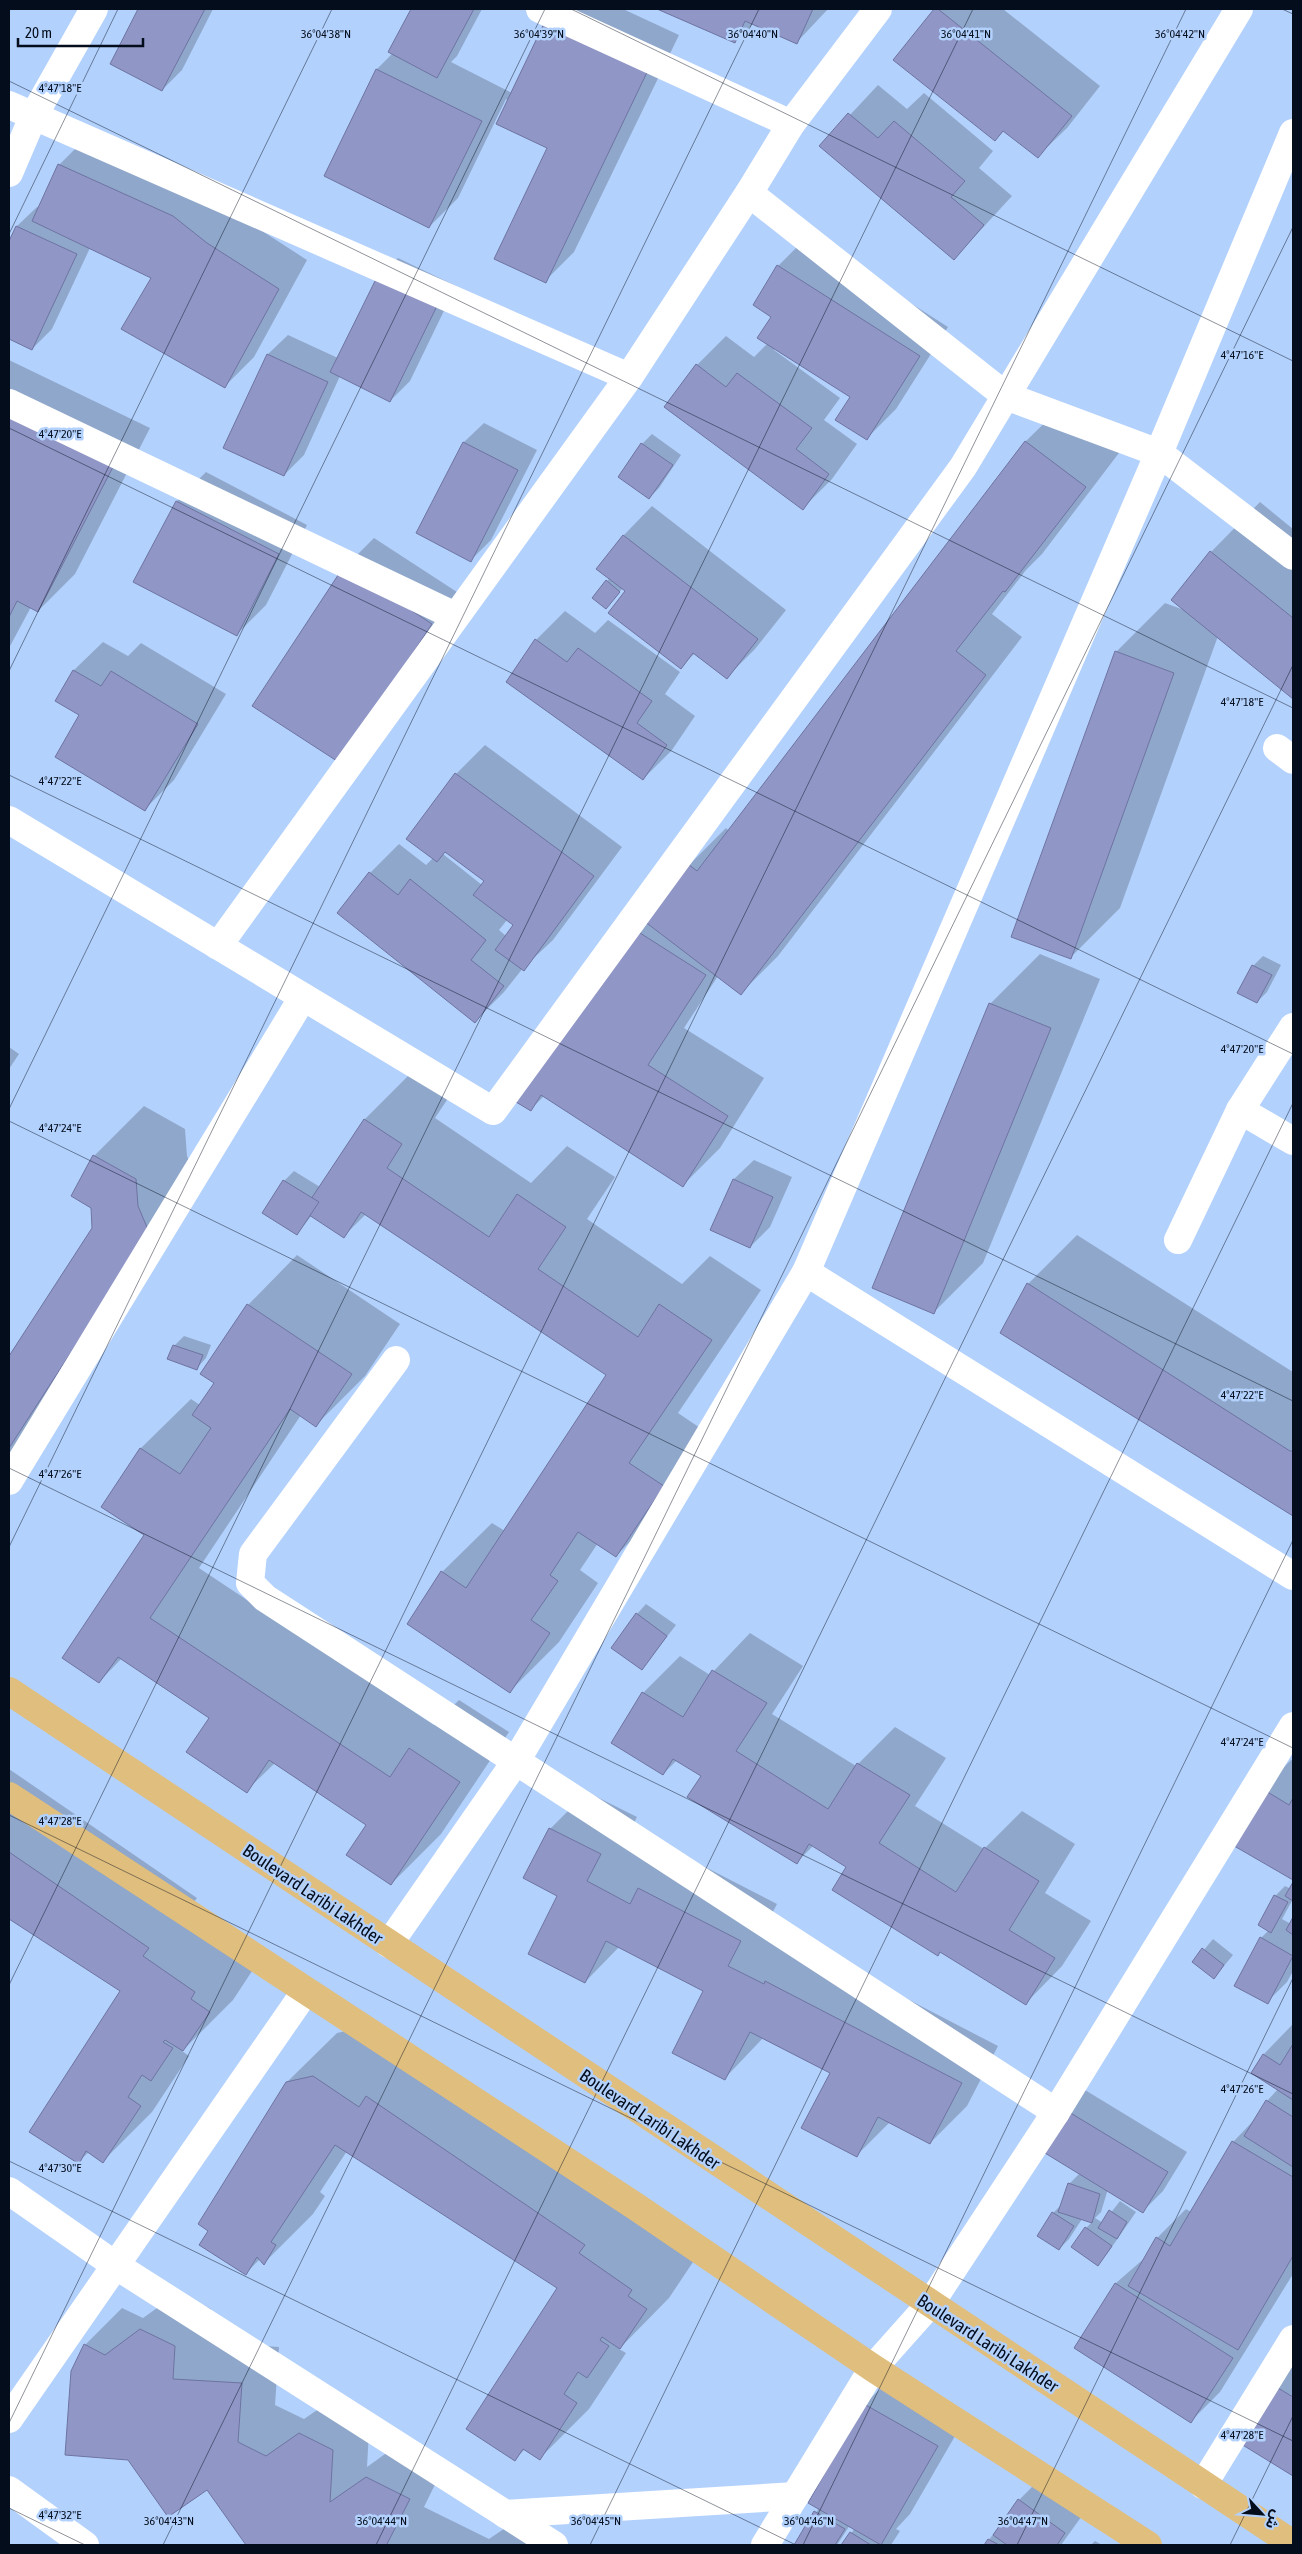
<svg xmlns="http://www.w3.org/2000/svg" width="1302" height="2554" font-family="'Asap Condensed','Noto Sans Arabic',sans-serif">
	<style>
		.shadow { fill: #0003; fill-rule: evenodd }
		.building { fill: #9096c6; stroke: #6e74a1 }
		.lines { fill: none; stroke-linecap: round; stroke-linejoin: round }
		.minor { stroke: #fff; stroke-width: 28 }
		.primary { stroke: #e0be7d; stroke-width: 28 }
		.ticks { fill: none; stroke: #040d1c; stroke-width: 1; stroke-opacity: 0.45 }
		.labels { text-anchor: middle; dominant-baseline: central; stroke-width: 5; stroke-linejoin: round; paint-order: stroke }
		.street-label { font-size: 18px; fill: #040d1c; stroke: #b3d1fd }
		.ticks-label { font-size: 12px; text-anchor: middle; fill: #040d1c; stroke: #b3d1fd; stroke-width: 5; stroke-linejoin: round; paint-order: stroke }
	</style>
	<rect width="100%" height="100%" fill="#b3d1fd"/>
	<g class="shadow">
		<path d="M 139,9 L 213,9 L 182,70 L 162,90 L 111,63 Z"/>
		<path d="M 413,9 L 482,9 L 457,56 L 451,62 L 512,93 L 556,9 L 623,9 L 679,35 L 574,252 L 545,281 L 549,148 L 506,99 L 458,198 L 429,227 L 326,175 L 377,69 L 393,53 L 390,51 Z"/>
		<path d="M 658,9 L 828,9 L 797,42 L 754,23 L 735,42 Z"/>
		<path d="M 935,9 L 1003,9 L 1100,86 L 1067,128 L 1038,156 L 1005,130 L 995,139 L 895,60 Z"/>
		<path d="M 878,85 L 907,109 L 924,93 L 993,151 L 979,168 L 1012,196 L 954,259 L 821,146 Z"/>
		<path d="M 88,136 L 236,214 L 307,260 L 254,357 L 225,386 L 153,277 L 90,248 L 52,329 L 32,349 L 9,338 L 9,244 L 17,226 L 37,207 L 40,208 L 59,165 Z"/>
		<path d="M 807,237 L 948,327 L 896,409 L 867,438 L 852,397 L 775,348 L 774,350 L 840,398 L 824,420 L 857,444 L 832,479 L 803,508 L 697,365 L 726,336 L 754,357 L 768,343 L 778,266 Z"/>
		<path d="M 398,258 L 456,286 L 410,381 L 390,401 L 340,376 L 304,455 L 284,475 L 225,447 L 268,354 L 288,335 L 338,358 L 378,278 Z"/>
		<path d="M 9,360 L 150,428 L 75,574 L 38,611 L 31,607 L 9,648 Z"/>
		<path d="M 1063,405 L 1122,449 L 1042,554 L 1026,570 L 992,614 L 1022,637 L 778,956 L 741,993 L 718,976 L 684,1028 L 764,1078 L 720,1148 L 683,1185 L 544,1096 L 530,1110 L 518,1101 L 689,865 L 726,828 L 729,831 L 1026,441 Z"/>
		<path d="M 484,423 L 537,450 L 491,540 L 471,560 L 417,533 L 464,442 Z"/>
		<path d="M 652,434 L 681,455 L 659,488 L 649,498 L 642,444 Z"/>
		<path d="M 206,472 L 307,525 L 266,605 L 237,634 L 177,501 Z"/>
		<path d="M 1260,502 L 1293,529 L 1293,698 L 1218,636 L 1120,908 L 1070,958 L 1116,652 L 1165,603 L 1184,610 L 1172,599 L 1211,552 Z"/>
		<path d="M 652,506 L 786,610 L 755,649 L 726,678 L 695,653 L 681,667 L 623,588 L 606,607 L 607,581 L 610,578 L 598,569 L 624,535 Z"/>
		<path d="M 374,538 L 460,594 L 368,733 L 345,567 Z"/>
		<path d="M 565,611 L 595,633 L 608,620 L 680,672 L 665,694 L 695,716 L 672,750 L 643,779 L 536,640 Z"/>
		<path d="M 103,642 L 128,656 L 141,643 L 226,694 L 174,780 L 145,809 L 81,715 L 57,700 L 74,670 Z"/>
		<path d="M 485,745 L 622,847 L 553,940 L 523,968 L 504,992 L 475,1021 L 370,873 L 399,844 L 426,865 L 433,858 L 456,774 ZM 446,851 L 485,881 L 482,885 L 443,854 ZM 507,920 L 515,925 L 506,936 L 499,930 Z"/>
		<path d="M 1040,954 L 1100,979 L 983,1263 L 933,1313 L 990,1004 Z"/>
		<path d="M 1263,956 L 1281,965 L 1267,992 L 1257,1002 L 1253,966 Z"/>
		<path d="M 9,1047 L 19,1054 L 9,1069 Z"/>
		<path d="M 414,1070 L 451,1094 L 435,1118 L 531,1183 L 567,1146 L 615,1177 L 587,1219 L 682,1284 L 710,1256 L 761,1290 L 678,1413 L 712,1436 L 665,1506 L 616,1556 L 598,1543 L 580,1570 L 598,1583 L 559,1642 L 510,1691 L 442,1572 L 492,1523 L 505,1531 L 608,1375 L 366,1214 L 344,1236 L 312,1215 L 297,1234 L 264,1213 L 284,1181 L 294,1171 L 320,1187 L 365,1119 Z"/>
		<path d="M 144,1106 L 185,1129 L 187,1156 L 198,1182 L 9,1478 L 9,1358 L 93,1228 L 94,1156 Z"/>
		<path d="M 754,1160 L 792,1177 L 770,1227 L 750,1247 L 712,1230 L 734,1179 Z"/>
		<path d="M 1077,1235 L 1293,1372 L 1293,1515 L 1001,1333 L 1028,1284 Z"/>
		<path d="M 297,1255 L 400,1324 L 365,1376 L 316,1425 L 301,1415 L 199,1568 L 434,1725 L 459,1700 L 509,1732 L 441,1834 L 391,1884 L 368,1824 L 275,1763 L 246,1791 L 211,1718 L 122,1658 L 99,1682 L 146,1535 L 102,1507 L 141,1448 L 191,1399 L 200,1405 L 215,1382 L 248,1305 Z"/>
		<path d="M 184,1336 L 211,1345 L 206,1358 L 197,1368 L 174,1346 Z"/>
		<path d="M 646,1604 L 676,1625 L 642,1669 L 637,1614 Z"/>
		<path d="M 750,1633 L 803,1666 L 772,1714 L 856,1766 L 895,1727 L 946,1758 L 915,1806 L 984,1849 L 1022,1811 L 1075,1844 L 1045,1893 L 1091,1921 L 1062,1966 L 1026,2003 L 941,1951 L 938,1954 L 848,1866 L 814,1845 L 796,1863 L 702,1775 L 677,1760 L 663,1774 L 643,1693 L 680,1656 L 710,1675 Z"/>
		<path d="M 1291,1760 L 1293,1761 L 1293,1879 L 1231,1842 L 1262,1789 Z"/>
		<path d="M 9,1769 L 197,1898 L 191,1906 L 258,1962 L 233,2000 L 182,2051 L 189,2056 L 152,2112 L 103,2161 L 89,2152 L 78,2162 L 122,1991 L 9,1918 Z"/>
		<path d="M 587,1792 L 637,1817 L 623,1844 L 676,1852 L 777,1904 L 764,1929 L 803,1945 L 998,2046 L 967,2106 L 930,2143 L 890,2122 L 857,2155 L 831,2072 L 764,2037 L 725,2078 L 705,1991 L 620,1946 L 585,1982 L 559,1896 L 550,1829 Z"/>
		<path d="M 1293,1884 L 1293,1899 L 1282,1919 L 1291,1924 L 1293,1920 L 1293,1971 L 1287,1982 L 1267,2002 L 1261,1938 L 1269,1930 L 1275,1896 L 1285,1886 L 1291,1889 Z"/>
		<path d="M 1213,1939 L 1233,1955 L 1214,1978 L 1194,1962 Z"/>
		<path d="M 1292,2025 L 1293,2274 L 1220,2392 L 1191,2421 L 1075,2347 L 1116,2283 L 1147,2256 L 1157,2238 L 1186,2209 L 1191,2212 L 1233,2142 L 1257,2117 L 1267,2101 L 1278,2089 L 1264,2054 Z"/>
		<path d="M 363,2027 L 695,2259 L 669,2298 L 619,2349 L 626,2353 L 589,2409 L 540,2458 L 525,2449 L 515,2459 L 558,2288 L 347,2151 L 320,2192 L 325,2196 L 313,2214 L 264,2263 L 260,2259 L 246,2273 L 210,2230 L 287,2082 L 337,2033 Z"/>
		<path d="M 1085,2090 L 1187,2152 L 1163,2191 L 1143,2211 L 1108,2189 L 1101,2212 L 1095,2218 L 1103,2223 L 1120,2201 L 1136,2212 L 1107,2254 L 1097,2264 L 1086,2228 L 1092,2222 L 1082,2219 L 1069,2239 L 1059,2249 L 1038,2236 L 1053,2213 L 1062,2204 L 1069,2184 L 1080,2173 L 1041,2149 Z"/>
		<path d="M 178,2293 L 211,2309 L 209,2342 L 279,2347 L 275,2405 L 304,2419 L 336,2397 L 370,2413 L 367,2467 L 403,2441 L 446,2462 L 424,2507 L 489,2539 L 520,2518 L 561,2545 L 247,2545 L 207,2488 L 85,2345 L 122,2308 L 143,2318 Z"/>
		<path d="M 1293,2358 L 1293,2475 L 1235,2439 Z"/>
		<path d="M 894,2375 L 966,2417 L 910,2514 L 896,2529 L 900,2531 L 891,2545 L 843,2545 L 855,2528 L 850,2525 L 837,2545 L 795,2545 L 819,2508 L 865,2404 Z"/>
		<path d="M 1039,2480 L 1084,2513 L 1061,2545 L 985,2545 L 1019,2500 Z"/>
		<path d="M 1095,2541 L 1102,2545 L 1091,2545 Z"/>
	</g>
	<g class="building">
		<path d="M 138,9 L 205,9 L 162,91 L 110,64 Z"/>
		<path d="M 411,9 L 474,9 L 437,78 L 388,52 Z"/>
		<path d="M 657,9 L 813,9 L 797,44 L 745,21 L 735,43 Z"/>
		<path d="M 934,9 L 938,9 L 1072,116 L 1038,158 L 1003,131 L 995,141 L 893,60 Z"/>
		<path d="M 548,15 L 651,64 L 546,283 L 494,259 L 547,148 L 496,124 Z"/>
		<path d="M 376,69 L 482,121 L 429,228 L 324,176 Z"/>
		<path d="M 848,113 L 878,138 L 894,121 L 965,181 L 951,197 L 984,225 L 954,260 L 819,146 Z"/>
		<path d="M 58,164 L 173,216 L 207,243 L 279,289 L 225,388 L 121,329 L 151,278 L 32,221 Z"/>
		<path d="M 16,226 L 77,254 L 32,350 L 9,339 L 9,241 Z"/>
		<path d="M 777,265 L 920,356 L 867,440 L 835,420 L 850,397 L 757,338 L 771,317 L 753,305 Z"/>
		<path d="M 377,277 L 437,306 L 390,402 L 330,372 Z"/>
		<path d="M 267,354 L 328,382 L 284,476 L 223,448 Z"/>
		<path d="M 696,364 L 726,387 L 737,373 L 812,428 L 796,449 L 829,474 L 803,510 L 664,407 Z"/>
		<path d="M 9,415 L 114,465 L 38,612 L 17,601 L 9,617 Z"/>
		<path d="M 1025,441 L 1086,487 L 1005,592 L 1003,591 L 956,651 L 986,675 L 741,995 L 644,921 L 688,864 L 697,871 Z"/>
		<path d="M 463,442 L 518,470 L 471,562 L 416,533 Z"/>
		<path d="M 641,443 L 673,465 L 649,499 L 618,477 Z"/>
		<path d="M 176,501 L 279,554 L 237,636 L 133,582 Z"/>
		<path d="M 623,535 L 758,639 L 727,679 L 693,653 L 681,669 L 608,613 L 625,591 L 596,569 Z"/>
		<path d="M 1210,551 L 1293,618 L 1293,699 L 1171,600 Z"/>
		<path d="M 344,566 L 432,624 L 340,763 L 252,706 Z"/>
		<path d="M 606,580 L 620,592 L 606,609 L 592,598 Z"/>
		<path d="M 535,639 L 567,662 L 578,648 L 652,701 L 637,723 L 667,745 L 643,780 L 506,682 Z"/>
		<path d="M 1115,651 L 1174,673 L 1071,959 L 1011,937 Z"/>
		<path d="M 73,670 L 101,686 L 111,671 L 198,724 L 145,811 L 55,757 L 79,715 L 55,701 Z"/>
		<path d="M 455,773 L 594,876 L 524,971 L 495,950 L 513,925 L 473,895 L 484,881 L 445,852 L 437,862 L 406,839 Z"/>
		<path d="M 369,872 L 398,895 L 410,879 L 486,940 L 471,960 L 504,986 L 475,1023 L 337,913 Z"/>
		<path d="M 629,926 L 706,975 L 648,1065 L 728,1116 L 683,1187 L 541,1095 L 531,1111 L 516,1102 Z"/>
		<path d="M 1252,965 L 1272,975 L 1257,1003 L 1237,993 Z"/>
		<path d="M 989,1003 L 1051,1028 L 934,1314 L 872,1288 Z"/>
		<path d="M 364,1119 L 402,1144 L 387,1168 L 489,1237 L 517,1194 L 566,1227 L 538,1269 L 638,1337 L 659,1304 L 712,1340 L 629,1463 L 664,1486 L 616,1557 L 578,1532 L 550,1575 L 558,1581 L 531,1620 L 550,1633 L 510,1693 L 407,1624 L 441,1571 L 466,1588 L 606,1375 L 361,1212 L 344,1238 L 303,1211 Z"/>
		<path d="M 93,1155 L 136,1179 L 138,1206 L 149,1232 L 9,1448 L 9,1356 L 92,1228 L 91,1208 L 71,1196 Z"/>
		<path d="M 733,1179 L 773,1197 L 750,1248 L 710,1230 Z"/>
		<path d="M 283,1180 L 319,1202 L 297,1235 L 262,1213 Z"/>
		<path d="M 1027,1283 L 1290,1451 L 1293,1451 L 1293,1516 L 1000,1333 Z"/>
		<path d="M 247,1304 L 352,1374 L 316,1427 L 290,1409 L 150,1618 L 390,1777 L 409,1748 L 460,1782 L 391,1885 L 346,1855 L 366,1825 L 269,1760 L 247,1793 L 186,1752 L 209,1718 L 118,1657 L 99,1683 L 62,1658 L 144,1535 L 101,1507 L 140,1448 L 180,1474 L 211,1428 L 192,1415 L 214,1383 L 200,1374 Z"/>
		<path d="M 173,1345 L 203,1355 L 197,1370 L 167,1359 Z"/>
		<path d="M 636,1613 L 667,1636 L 642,1670 L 611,1648 Z"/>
		<path d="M 712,1670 L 767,1703 L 736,1751 L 828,1809 L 857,1763 L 910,1795 L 879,1843 L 956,1892 L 984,1847 L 1039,1881 L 1009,1930 L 1055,1958 L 1026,2005 L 940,1952 L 938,1956 L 832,1890 L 846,1867 L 809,1844 L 797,1864 L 687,1797 L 701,1776 L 673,1759 L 663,1775 L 611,1743 L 642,1692 L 683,1717 Z"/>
		<path d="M 1261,1788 L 1289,1805 L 1293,1798 L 1293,1880 L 1229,1843 Z"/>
		<path d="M 549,1828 L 601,1854 L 587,1881 L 630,1904 L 638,1888 L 741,1941 L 728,1966 L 764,1984 L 765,1981 L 962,2083 L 930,2144 L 878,2117 L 857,2157 L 801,2128 L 830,2073 L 750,2032 L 725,2080 L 672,2053 L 703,1991 L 606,1941 L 585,1983 L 528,1954 L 557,1896 L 523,1878 Z"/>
		<path d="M 9,1852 L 149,1948 L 143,1956 L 195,1992 L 191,1999 L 210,2012 L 183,2051 L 165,2040 L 163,2042 L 173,2048 L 151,2081 L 142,2075 L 128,2097 L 141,2106 L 103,2163 L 86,2151 L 79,2164 L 29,2132 L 120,1991 L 9,1919 Z"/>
		<path d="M 1293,1882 L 1293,1901 L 1285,1896 Z"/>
		<path d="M 1274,1895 L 1288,1902 L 1271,1933 L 1258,1925 Z"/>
		<path d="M 1293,1917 L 1293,1935 L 1286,1930 Z"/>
		<path d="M 1260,1937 L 1293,1956 L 1268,2004 L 1234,1986 Z"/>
		<path d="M 1202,1948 L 1224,1965 L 1214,1979 L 1192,1962 Z"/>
		<path d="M 1293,2044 L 1293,2100 L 1251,2073 L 1263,2054 L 1280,2065 Z"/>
		<path d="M 313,2076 L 359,2107 L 366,2096 L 585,2245 L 579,2253 L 632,2290 L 628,2296 L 647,2309 L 620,2349 L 602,2337 L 600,2340 L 609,2346 L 587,2378 L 578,2372 L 564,2394 L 577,2403 L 540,2460 L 523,2449 L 515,2461 L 466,2429 L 557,2288 L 335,2145 L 271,2242 L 276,2245 L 264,2265 L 257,2257 L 246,2275 L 199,2245 L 208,2231 L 198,2224 L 286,2082 Z"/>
		<path d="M 1266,2100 L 1293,2117 L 1293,2167 L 1244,2136 Z"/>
		<path d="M 1064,2109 L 1168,2172 L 1143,2213 L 1040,2150 Z"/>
		<path d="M 1232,2141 L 1293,2177 L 1293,2256 L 1238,2350 L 1128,2286 L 1156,2237 L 1170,2246 Z"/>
		<path d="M 1068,2183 L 1100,2194 L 1092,2223 L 1058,2212 Z"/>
		<path d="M 1109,2210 L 1127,2222 L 1117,2239 L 1098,2228 Z"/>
		<path d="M 1052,2212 L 1074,2226 L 1059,2250 L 1037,2236 Z"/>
		<path d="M 1085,2227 L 1112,2246 L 1098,2266 L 1071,2247 Z"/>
		<path d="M 1115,2283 L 1233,2358 L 1191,2423 L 1074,2348 Z"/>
		<path d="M 140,2329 L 175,2346 L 173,2379 L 242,2383 L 238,2442 L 266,2456 L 299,2433 L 333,2450 L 330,2502 L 366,2477 L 410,2499 L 387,2544 L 390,2545 L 246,2545 L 207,2490 L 168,2517 L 128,2460 L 65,2455 L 71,2371 L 84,2344 L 105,2355 Z"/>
		<path d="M 1268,2382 L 1293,2397 L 1293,2476 L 1233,2439 Z"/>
		<path d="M 864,2404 L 938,2446 L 881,2545 L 808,2503 Z"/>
		<path d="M 1018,2499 L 1065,2533 L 1057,2545 L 1007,2545 L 993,2535 Z"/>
		<path d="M 814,2511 L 845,2529 L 835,2545 L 794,2545 Z"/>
		<path d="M 850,2532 L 871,2545 L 841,2545 Z"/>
		<path d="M 988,2539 L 999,2545 L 984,2545 Z"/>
	</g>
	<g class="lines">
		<g class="minor">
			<path d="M 540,9 L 791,124"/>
			<path d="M 9,105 L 629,377"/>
			<path d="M 1293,133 L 1159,453 L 806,1272 L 1293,1576"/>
			<path d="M 9,173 L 33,117 L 94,9"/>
			<path d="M 749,193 L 1006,396 L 1159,453 L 1293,556"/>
			<path d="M 9,403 L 455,616"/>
			<path d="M 1277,748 L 1293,760"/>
			<path d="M 9,820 L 493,1111 L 963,467 L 1239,9"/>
			<path d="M 218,946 L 629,377 L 749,193 L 791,124 L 878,9"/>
			<path d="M 1293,1027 L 1240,1110 L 1293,1141"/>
			<path d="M 1178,1240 L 1240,1110"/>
			<path d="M 396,1360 L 253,1554 L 250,1583 L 265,1598 L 1056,2112"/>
			<path d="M 9,1481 L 303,997"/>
			<path d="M 389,1944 L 516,1761 L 806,1272"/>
			<path d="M 9,2191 L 115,2265 L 554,2545"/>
			<path d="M 9,2419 L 305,1992"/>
			<path d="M 1203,2485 L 1293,2339"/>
			<path d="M 9,2490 L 85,2545"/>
			<path d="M 505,2514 L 795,2496"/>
			<path d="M 765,2545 L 873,2368 L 930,2304 L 1056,2112 L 1293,1726"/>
		</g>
		<g class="primary">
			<path d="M 9,1691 L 1293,2544"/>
			<path d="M 9,1796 L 635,2206 L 873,2368 L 1148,2545"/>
		</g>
	</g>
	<path class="ticks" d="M 571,9 L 1293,361M 1282,9 L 1293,14M 9,81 L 1293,708M 9,234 L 118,9M 9,428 L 1293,1054M 9,671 L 332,9M 9,775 L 1293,1401M 9,1109 L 545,9M 9,1121 L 1293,1748M 9,1468 L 1293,2094M 9,1547 L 759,9M 9,1815 L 1293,2441M 9,1985 L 973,9M 9,2161 L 796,2545M 9,2423 L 1186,9M 9,2508 L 85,2545M 163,2545 L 1293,227M 376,2545 L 1293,665M 590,2545 L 1293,1103M 803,2545 L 1293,1540M 1017,2545 L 1293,1978M 1230,2545 L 1293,2416"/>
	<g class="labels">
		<g class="street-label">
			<text transform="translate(313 1894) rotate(34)">Boulevard Laribi Lakhder</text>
			<text transform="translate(650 2119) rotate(34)">Boulevard Laribi Lakhder</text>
			<text transform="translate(988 2343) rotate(33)">Boulevard Laribi Lakhder</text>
		</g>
	</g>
	<g class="ticks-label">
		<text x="326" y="38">36°04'38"N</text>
		<text x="539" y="38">36°04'39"N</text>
		<text x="753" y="38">36°04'40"N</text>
		<text x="966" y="38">36°04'41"N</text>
		<text x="1180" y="38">36°04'42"N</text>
		<text x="60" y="92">4°47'18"E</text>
		<text x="1242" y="359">4°47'16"E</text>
		<text x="60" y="438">4°47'20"E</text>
		<text x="1242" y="706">4°47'18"E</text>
		<text x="60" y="785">4°47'22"E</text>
		<text x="1242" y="1053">4°47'20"E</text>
		<text x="60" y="1132">4°47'24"E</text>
		<text x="1242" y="1399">4°47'22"E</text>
		<text x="60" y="1478">4°47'26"E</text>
		<text x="1242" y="1746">4°47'24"E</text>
		<text x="60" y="1825">4°47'28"E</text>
		<text x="1242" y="2093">4°47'26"E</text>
		<text x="60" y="2172">4°47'30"E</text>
		<text x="1242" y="2439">4°47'28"E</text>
		<text x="60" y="2519">4°47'32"E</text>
		<text x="169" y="2525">36°04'43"N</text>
		<text x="382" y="2525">36°04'44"N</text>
		<text x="596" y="2525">36°04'45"N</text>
		<text x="809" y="2525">36°04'46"N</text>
		<text x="1023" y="2525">36°04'47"N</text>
	</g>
	<rect width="1302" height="2554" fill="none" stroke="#040d1c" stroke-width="20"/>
	<g transform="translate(1262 2514) rotate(116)" stroke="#b3d1fd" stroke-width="4" paint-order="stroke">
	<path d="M0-4L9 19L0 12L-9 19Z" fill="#040d1c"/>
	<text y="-8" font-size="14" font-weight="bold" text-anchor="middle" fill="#040d1c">ش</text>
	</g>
	<path d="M18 38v8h125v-8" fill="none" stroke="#040d1c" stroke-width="2.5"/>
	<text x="25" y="38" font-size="15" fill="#040d1c" stroke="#b3d1fd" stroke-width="4" paint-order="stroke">20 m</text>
</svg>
